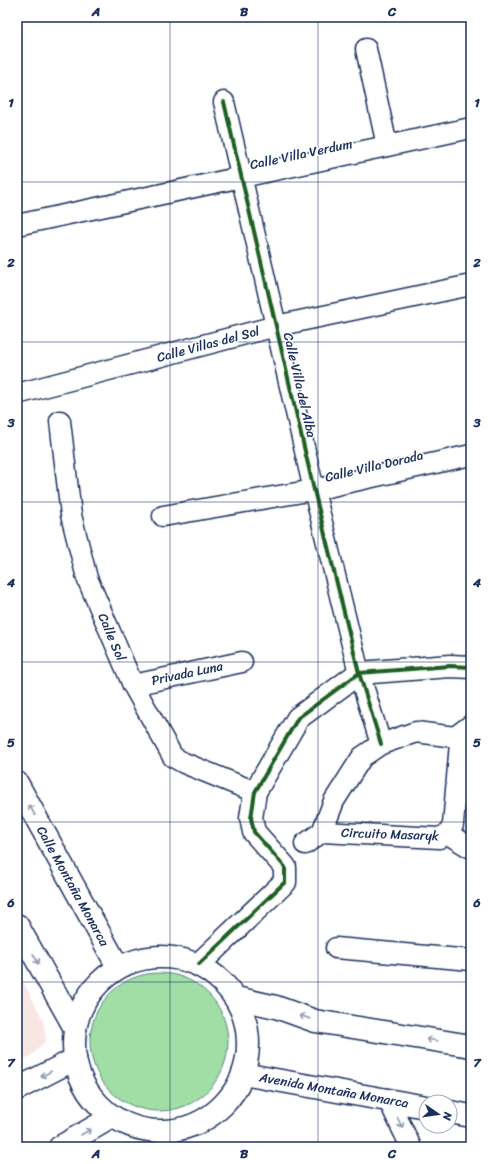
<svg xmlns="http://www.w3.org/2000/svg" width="488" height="1164" font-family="Sriracha,sans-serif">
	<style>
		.built { fill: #f7e6e1 }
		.green { fill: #a0dea5; stroke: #5e8682 }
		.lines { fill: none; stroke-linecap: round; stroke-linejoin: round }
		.minor-casing { stroke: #1b2f5e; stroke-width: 23 }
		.tertiary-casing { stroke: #1b2f5e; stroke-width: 25 }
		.secondary-casing { stroke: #1b2f5e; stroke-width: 25 }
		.minor { stroke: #fff; stroke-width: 20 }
		.tertiary { stroke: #fff; stroke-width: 22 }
		.secondary { stroke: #fff; stroke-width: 22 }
		.cycleway-casing { stroke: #fff; stroke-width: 6 }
		.cycleway { stroke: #1b5e20; stroke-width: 4 }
		.oneway { stroke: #8d97ae }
		.grid { fill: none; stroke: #1b2f5e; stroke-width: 1; stroke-opacity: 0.55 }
		.labels { text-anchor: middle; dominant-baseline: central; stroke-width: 3; stroke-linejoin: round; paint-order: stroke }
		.street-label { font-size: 13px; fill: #1b2f5e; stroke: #fff }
		.neatline { fill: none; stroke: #1b2f5e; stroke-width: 1.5 }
		.grid-label { font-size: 13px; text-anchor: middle; font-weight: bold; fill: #1b2f5e }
	</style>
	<rect width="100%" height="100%" fill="#fff"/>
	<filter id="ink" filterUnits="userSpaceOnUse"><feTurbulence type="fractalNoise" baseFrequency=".025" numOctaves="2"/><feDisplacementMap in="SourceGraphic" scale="8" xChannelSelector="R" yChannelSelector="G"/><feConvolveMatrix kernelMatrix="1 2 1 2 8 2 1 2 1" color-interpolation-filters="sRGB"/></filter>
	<g filter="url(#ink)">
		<path class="built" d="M 17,970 L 43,1020 L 46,1040 L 33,1054 L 17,1064 Z"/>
		<circle class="green" cx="159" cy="1042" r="69"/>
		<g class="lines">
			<defs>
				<g id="minor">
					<path d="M 366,49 L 387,146"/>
					<path d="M 224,102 L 314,490 L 359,673 L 381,744"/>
					<path d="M 17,225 L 471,128"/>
					<path d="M 17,394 L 276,326 L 471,285"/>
					<path d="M 60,421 L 71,515 L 87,578 L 133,685 L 173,757 L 184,763 L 255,792"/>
					<path d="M 163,516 L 314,490 L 471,455"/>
					<path d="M 133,685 L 242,662"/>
					<path d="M 455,737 L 471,725"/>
					<path d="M 448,834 L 469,847"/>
					<path d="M 305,844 L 322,832 L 334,801 L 362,757 L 381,744 L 416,732 L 455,737 L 460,743 L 453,825 L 448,834 L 439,838 L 322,832"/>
					<path d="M 336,948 L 471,960"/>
					<path d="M 388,1099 L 411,1147"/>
				</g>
				<path id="tertiary" d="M 199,964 L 285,882 L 285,867 L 254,832 L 251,818 L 255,792 L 298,718 L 359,673 L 450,666 L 471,667"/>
				<g id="secondary">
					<path d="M 17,783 L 118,967"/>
					<path d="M 17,925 L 75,1028"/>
					<circle cx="161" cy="1044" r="87"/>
					<path d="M 236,998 L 276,1007 L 315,1021 L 471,1046"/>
					<path d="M 243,1074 L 426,1107"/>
					<path d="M 17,1089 L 75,1059"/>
					<path d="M 450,1112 L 471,1116"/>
					<path d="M 60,1147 L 112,1117"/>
				</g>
			</defs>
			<use href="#minor" class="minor-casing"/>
			<use href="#tertiary" class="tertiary-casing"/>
			<use href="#secondary" class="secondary-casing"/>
			<use href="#minor" class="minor"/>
			<use href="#tertiary" class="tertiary"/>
			<use href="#secondary" class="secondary"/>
			<defs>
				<g id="cycleway">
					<path d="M 224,102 L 314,490 L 359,673 L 381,744"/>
					<path d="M 199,964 L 285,882 L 285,867 L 254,832 L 251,818 L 255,792 L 298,718 L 359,673 L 450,666 L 471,667"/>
				</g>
			</defs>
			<use href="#cycleway" class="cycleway-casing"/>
			<use href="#cycleway" class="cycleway"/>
		</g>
		<defs><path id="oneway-shaft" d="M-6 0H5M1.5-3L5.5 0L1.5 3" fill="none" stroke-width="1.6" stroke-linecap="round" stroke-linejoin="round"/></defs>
		<g class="oneway">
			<use href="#oneway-shaft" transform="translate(32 810) rotate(-119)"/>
			<use href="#oneway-shaft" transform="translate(36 959) rotate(61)"/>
			<use href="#oneway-shaft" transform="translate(305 1017) rotate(-161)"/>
			<use href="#oneway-shaft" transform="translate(432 1040) rotate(-171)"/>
			<use href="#oneway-shaft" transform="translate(46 1074) rotate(153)"/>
			<use href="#oneway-shaft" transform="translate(400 1123) rotate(64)"/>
			<use href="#oneway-shaft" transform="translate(86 1132) rotate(-30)"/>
		</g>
	</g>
	<path class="grid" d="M 170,17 L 170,1147M 318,17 L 318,1147M 17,182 L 471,182M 17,342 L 471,342M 17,502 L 471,502M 17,662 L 471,662M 17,822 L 471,822M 17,982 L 471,982"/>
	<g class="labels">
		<g class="street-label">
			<text transform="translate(301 154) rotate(-12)">Calle Villa Verdum</text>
			<text transform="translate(208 344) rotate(-15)">Calle Villas del Sol</text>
			<text transform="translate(300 385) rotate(77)">Calle Villa del Alba</text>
			<text transform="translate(374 466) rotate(-13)">Calle Villa Dorada</text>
			<text transform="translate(112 637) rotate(67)">Calle Sol</text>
			<text transform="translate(187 673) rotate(-12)">Privada Luna</text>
			<text transform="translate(390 834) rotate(2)">Circuito Masaryk</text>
			<text transform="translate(73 886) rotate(61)">Calle Montaña Monarca</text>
			<text transform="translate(334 1090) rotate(10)">Avenida Montaña Monarca</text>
		</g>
	</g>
	<rect width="488" height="1164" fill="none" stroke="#fff" stroke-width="44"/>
	<g transform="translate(438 1114) rotate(103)"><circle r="19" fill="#ffffff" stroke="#a4acbf"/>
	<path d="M0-3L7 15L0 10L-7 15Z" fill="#1b2f5e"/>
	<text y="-6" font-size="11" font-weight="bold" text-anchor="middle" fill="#1b2f5e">N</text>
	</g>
	<rect x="22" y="22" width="444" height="1120" class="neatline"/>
	<g class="grid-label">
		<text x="96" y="16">A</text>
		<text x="244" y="16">B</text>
		<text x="392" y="16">C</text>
		<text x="11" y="107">1</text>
		<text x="477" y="107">1</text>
		<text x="11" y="267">2</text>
		<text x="477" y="267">2</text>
		<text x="11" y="427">3</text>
		<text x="477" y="427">3</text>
		<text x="11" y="587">4</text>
		<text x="477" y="587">4</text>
		<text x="11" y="747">5</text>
		<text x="477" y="747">5</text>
		<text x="11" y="907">6</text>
		<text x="477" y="907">6</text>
		<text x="11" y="1067">7</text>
		<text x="477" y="1067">7</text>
		<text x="96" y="1158">A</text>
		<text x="244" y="1158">B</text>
		<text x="392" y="1158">C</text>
	</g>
</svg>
